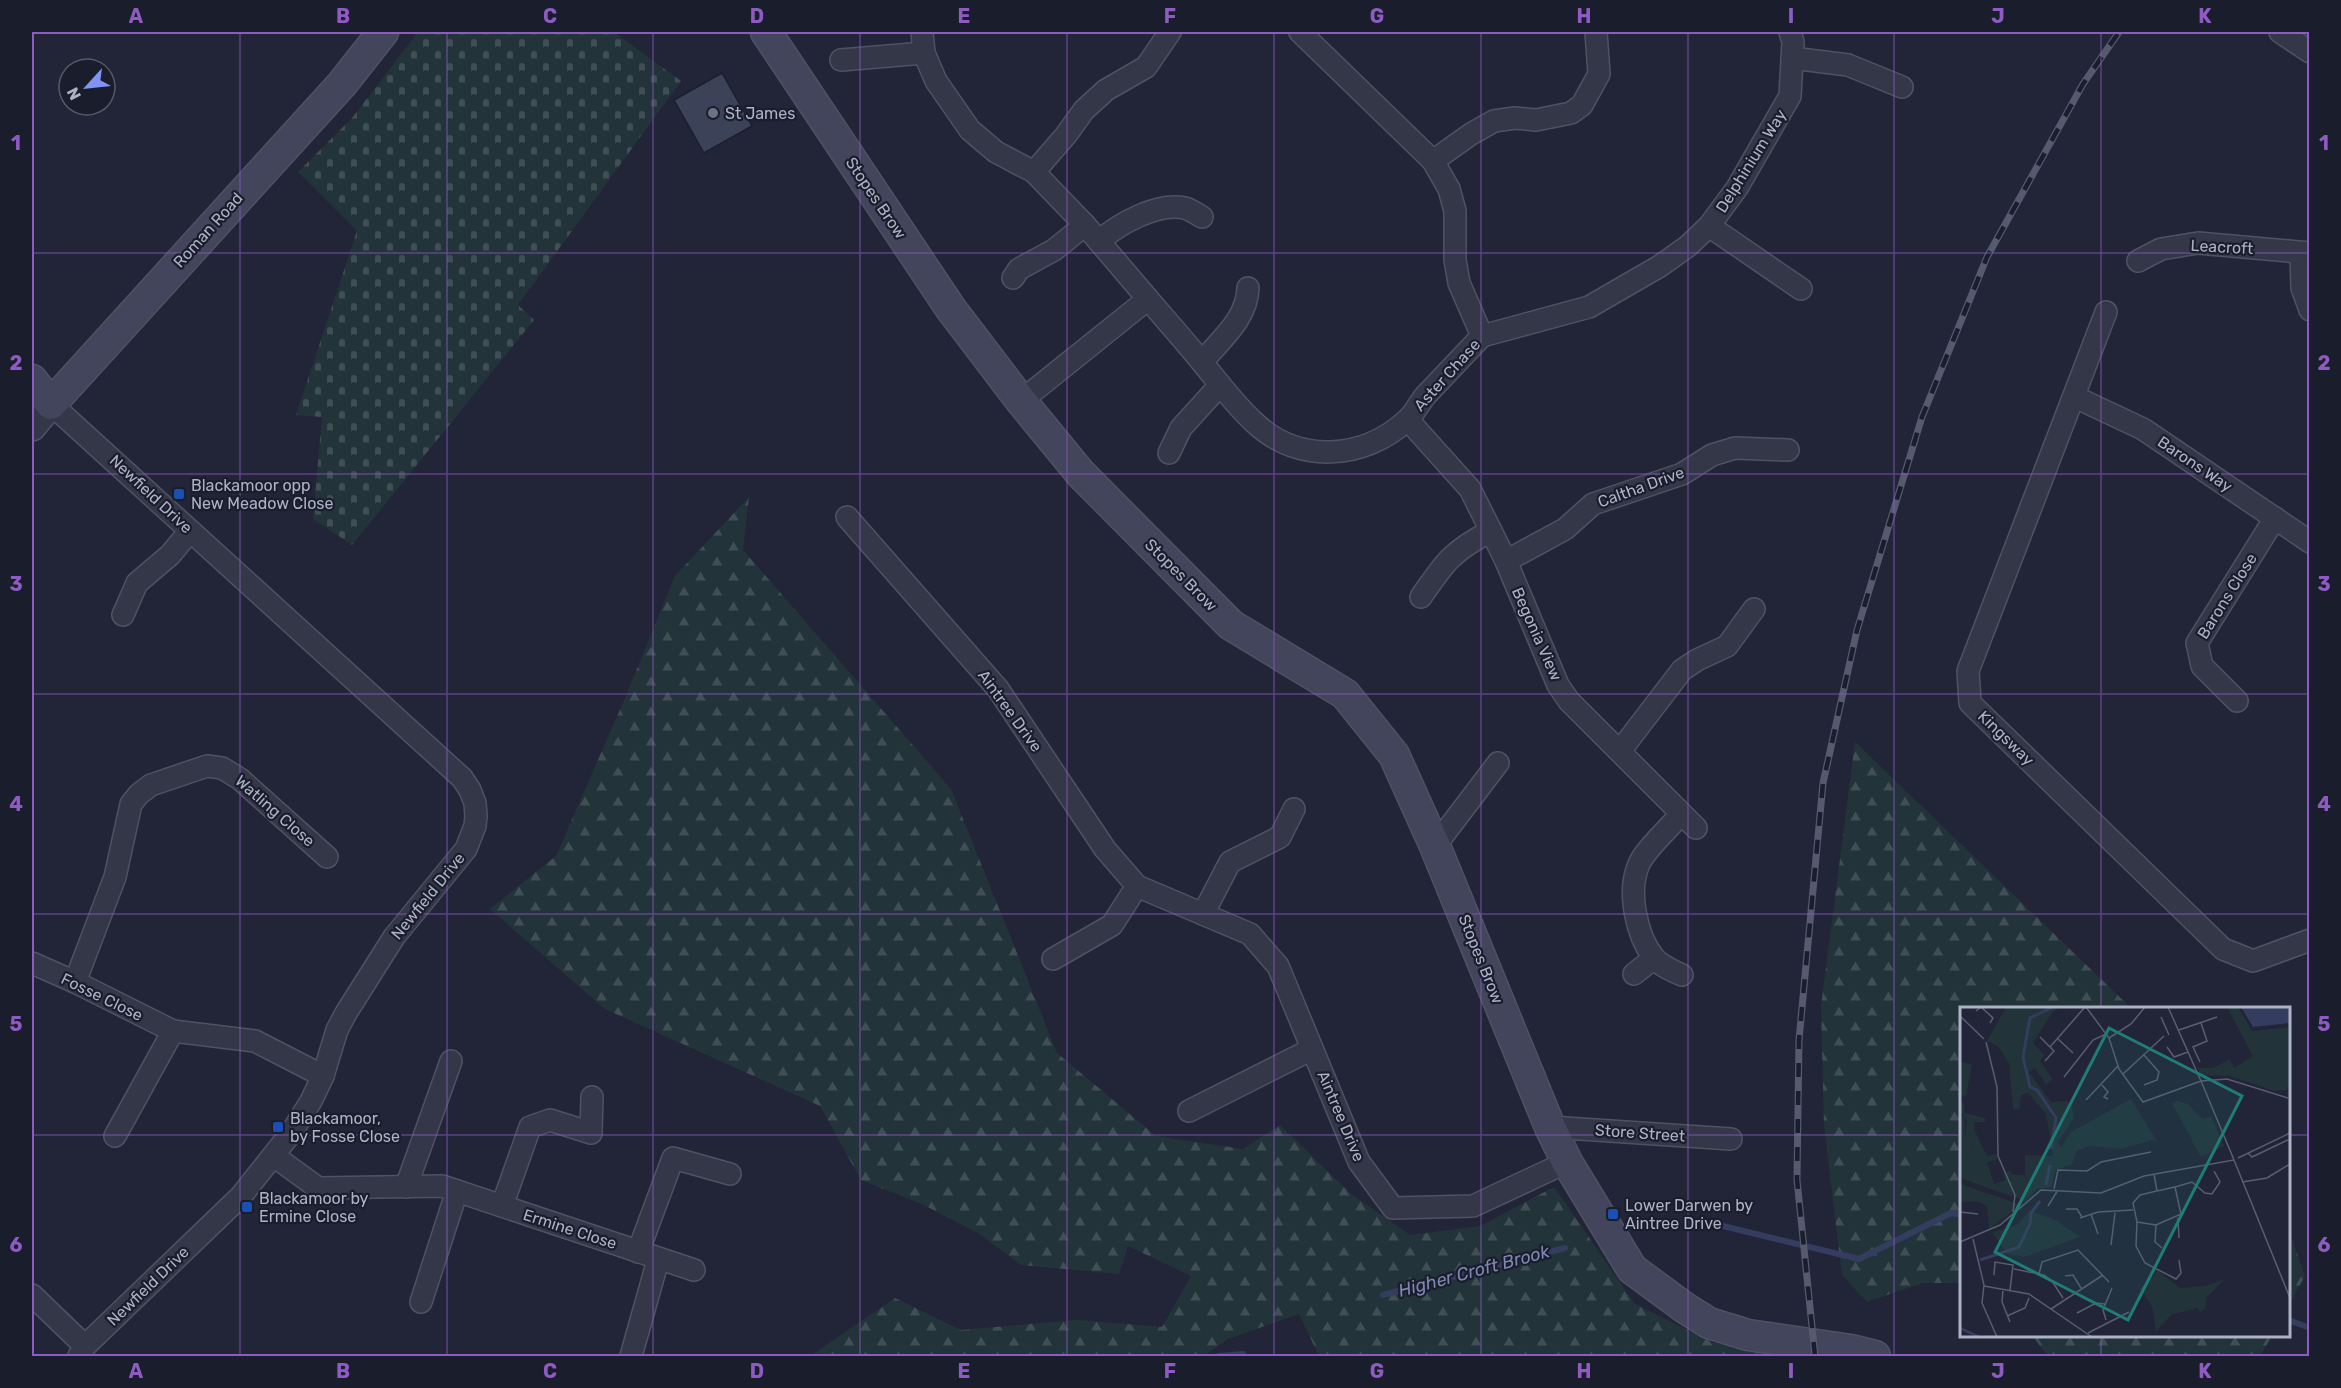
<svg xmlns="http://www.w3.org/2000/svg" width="2341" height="1388" font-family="Rubik,sans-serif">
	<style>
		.forest { fill: url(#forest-firs) }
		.cemetery { fill: url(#cemetery-stones) }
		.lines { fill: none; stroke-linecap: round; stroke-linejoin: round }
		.stream { stroke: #343c5f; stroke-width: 6 }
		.building { fill: #3c4258; stroke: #1b1f2f; stroke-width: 1.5 }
		.minor-casing { stroke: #4e5263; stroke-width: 24 }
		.tertiary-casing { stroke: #4e5263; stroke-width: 30 }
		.secondary-casing { stroke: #4e5263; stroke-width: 33 }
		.minor { stroke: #343748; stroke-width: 21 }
		.tertiary { stroke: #343748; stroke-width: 27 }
		.secondary { stroke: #42455b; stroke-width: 30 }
		.rail-casing { stroke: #565a6f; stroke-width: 7 }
		.rail { stroke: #1a1d2c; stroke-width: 4.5; stroke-dasharray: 14; stroke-linecap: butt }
		.grid { fill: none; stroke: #8d5bc1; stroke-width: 1.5; stroke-opacity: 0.55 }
		.worship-dot { fill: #6b7280; stroke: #1a1d2c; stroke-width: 2 }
		.transit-dot { fill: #1a4fb4; stroke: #1a1d2c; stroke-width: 2 }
		.labels { text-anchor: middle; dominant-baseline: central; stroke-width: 4.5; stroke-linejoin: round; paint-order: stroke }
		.poi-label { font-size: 16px; fill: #aeb2c5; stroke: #1a1d2c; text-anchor: start }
		.street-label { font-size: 16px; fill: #aeb2c5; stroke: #1a1d2c }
		.water-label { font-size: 18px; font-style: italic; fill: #7e88b2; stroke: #1a1d2c }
		.inset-river { fill: none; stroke: #343c5f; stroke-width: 3 }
		.inset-road { fill: none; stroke: #595d70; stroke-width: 1.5 }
		.view { fill: #1f7c77; fill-opacity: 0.15; stroke: #1f7c77; stroke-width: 3 }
		.inset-edge { fill: none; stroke: #aeb2c5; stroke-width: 3 }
		.neatline { fill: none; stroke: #8d5bc1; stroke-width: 2 }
		.grid-label { font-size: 20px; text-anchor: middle; font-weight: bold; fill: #8d5bc1 }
	</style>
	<defs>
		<pattern id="forest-firs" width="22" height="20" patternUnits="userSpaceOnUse" patternTransform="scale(1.5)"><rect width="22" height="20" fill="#23333a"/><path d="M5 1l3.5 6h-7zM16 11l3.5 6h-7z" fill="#404e55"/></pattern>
		<pattern id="cemetery-stones" width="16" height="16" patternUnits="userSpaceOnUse" patternTransform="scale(1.5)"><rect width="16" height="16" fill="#23333a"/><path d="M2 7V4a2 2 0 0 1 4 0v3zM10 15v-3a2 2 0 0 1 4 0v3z" fill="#404e55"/></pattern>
	</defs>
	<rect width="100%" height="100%" fill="#212537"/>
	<g class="forest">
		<path d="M 749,497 L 743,550 L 951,789 L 1057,1053 L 1156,1136 L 1243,1149 L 1280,1125 L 1350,1193 L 1410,1235 L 1480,1226 L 1554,1187 L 1635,1304 L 1712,1342 L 1787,1356 L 1319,1356 L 1299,1314 L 1228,1339 L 1204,1356 L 810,1356 L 895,1298 L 961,1330 L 1077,1320 L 1162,1327 L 1191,1276 L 1128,1246 L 1119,1274 L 1021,1265 L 978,1233 L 922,1204 L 861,1180 L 820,1106 L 605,1009 L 490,909 L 556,856 L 625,698 L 675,576 Z"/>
		<path d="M 1855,742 L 2131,1008 L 1962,1008 L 1961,1283 L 1922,1283 L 1867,1302 L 1842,1275 L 1824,1126 L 1821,1006 Z"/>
		<path d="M 2288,1228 L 2305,1276 L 2289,1305 L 2288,1305 Z"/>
		<path d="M 2033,1336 L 2272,1336 L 2260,1356 L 2047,1356 Z"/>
	</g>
	<path class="cemetery" d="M 418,32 L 614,32 L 681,81 L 518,305 L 534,320 L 352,545 L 313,519 L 322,417 L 296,415 L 357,231 L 298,172 L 352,118 Z"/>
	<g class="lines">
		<g class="stream">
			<path d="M 1723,1226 L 1859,1259 L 1951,1213 L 1962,1215"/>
			<path d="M 1383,1295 L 1565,1248"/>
			<path d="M 2288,1320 L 2310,1328"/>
			<path d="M 1219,1356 L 1243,1354"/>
		</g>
	</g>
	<path class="building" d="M 722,73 L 752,126 L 704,153 L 674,100 Z"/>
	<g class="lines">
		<defs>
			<g id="minor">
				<path d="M 922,32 L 924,53 L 936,81 L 970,130 L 996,152 L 1034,172"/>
				<path d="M 1300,32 L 1433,161 L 1449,189 L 1455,211 L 1455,260 L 1459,283 L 1482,336"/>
				<path d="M 2280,32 L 2310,52"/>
				<path d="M 1792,58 L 1848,65 L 1902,87"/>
				<path d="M 841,60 L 924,53"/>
				<path d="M 1433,161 L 1471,134 L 1494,121 L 1515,118 L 1536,120 L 1571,113 L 1582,105 L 1599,74 L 1596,32"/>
				<path d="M 1709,226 L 1801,289"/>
				<path d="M 1099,241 C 1119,224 1157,202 1185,208 C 1191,210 1197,214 1202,217"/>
				<path d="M 2301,253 L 2302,288 L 2310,310"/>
				<path d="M 2138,261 L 2161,249 L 2198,243 L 2310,253"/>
				<path d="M 1013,278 L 1019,269 L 1054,250 L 1085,225"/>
				<path d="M 1148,299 L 1085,225 L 1034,172 L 1066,135 L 1084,110 L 1106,90 L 1146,67 L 1170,32"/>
				<path d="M 2106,312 L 1968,671 L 1970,703 L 2223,949 L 2253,961 L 2310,940"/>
				<path d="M 1482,336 L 1589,307 L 1660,266 L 1688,246 L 1709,226 L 1737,188 L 1790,96 L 1793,42 L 1790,32"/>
				<path d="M 1202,362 C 1221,339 1247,319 1248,288"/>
				<path d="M 2075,397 L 2143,429 L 2310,542"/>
				<path d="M 1021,401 L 1148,299 C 1166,320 1184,340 1201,361 C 1218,382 1235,405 1255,423 C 1298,464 1364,460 1407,420 C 1415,413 1419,403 1426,395 C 1445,375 1464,355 1482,336"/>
				<path d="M 51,404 L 462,778 L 470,790 L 475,803 L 476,816 L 475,826 L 466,849 L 394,937 L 346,1013 L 337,1030 L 323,1076 L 311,1101 L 291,1133 L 241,1196 L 85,1346 L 79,1356"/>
				<path d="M 1408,420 L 1470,489 L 1506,561 L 1558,685 L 1569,701 L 1696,828"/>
				<path d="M 1169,453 L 1181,428 L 1220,385"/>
				<path d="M 847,517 L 998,689 L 1105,849 L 1137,886 L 1250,934 L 1278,966 L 1359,1162 L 1393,1208 L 1473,1206 L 1567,1162"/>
				<path d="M 1506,561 L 1565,529 L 1593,504 L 1682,474 L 1712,455 L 1735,448 L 1788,450"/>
				<path d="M 1421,597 C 1445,562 1452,551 1491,531"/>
				<path d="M 123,615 L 137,583 L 170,555 L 190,531"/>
				<path d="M 2237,701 L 2202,666 L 2197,643 L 2275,518"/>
				<path d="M 1620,751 L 1682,670 L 1697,660 L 1727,646 L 1754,609"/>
				<path d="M 1681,814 C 1671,826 1644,851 1639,864 C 1627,891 1636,935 1654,958 C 1661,966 1673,971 1682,975"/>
				<path d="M 1435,846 L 1498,763"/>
				<path d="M 1203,914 L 1230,862 L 1280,837 L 1294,809"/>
				<path d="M 1053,959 L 1112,925 L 1137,886"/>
				<path d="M 32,963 L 75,982 L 173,1031 L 255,1041 L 323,1076"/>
				<path d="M 1634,974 L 1654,958"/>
				<path d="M 75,982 L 115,877 L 131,804 L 139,794 L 151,785 L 207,766 L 222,768 L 240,779 L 327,857"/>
				<path d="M 1189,1111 L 1312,1049"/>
				<path d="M 1550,1127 L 1731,1139"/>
				<path d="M 115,1136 L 173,1031"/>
				<path d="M 274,1156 L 318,1188 L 442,1186 L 694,1270"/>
				<path d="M 406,1187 L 451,1061"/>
				<path d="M 502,1206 L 530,1127 L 550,1120 L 591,1133 L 592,1097"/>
				<path d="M 638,1252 L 673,1158 L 730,1174"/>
				<path d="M 32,1295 L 85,1346"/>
				<path d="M 421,1302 L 457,1191"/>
				<path d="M 631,1356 L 658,1260"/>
			</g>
			<path id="tertiary" d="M 32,427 L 51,404"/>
			<g id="secondary">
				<path d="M 766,32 L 951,309 L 1021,401 L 1081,474 L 1231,625 L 1345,694 L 1394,755 L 1435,846 L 1550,1127 L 1567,1162 L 1632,1269 L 1685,1308 L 1709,1323 L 1748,1335 L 1851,1350 L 1875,1356"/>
				<path d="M 32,380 L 51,404 L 342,84 L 383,32"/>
			</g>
		</defs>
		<use href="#minor" class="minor-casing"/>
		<use href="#tertiary" class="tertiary-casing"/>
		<use href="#secondary" class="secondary-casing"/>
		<use href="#minor" class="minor"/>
		<use href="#tertiary" class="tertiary"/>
		<use href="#secondary" class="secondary"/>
		<defs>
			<path id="rail" d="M 1815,1356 L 1797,1180 L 1799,1040 L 1823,783 L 1857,630 L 1922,417 L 1987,257 L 2083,84 L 2119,32"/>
		</defs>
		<use href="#rail" class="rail-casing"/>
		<use href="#rail" class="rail"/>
	</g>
	<path class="grid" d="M 240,32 L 240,1356M 447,32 L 447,1356M 653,32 L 653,1356M 860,32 L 860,1356M 1067,32 L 1067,1356M 1274,32 L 1274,1356M 1481,32 L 1481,1356M 1688,32 L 1688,1356M 1894,32 L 1894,1356M 2101,32 L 2101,1008M 32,253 L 2310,253M 32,474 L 2310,474M 32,694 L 2310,694M 32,914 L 2310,914M 32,1135 L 1962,1135M 2288,1135 L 2310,1135M 2101,1336 L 2101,1356"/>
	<circle class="worship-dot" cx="713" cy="113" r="6"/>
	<g class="transit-dot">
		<rect x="173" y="488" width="12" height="12" rx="3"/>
		<rect x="272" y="1121" width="12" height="12" rx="3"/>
		<rect x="241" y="1201" width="12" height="12" rx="3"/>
		<rect x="1607" y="1208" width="12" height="12" rx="3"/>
	</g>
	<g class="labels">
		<g class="poi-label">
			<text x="725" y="113">St James</text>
			<text x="191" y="485">Blackamoor opp<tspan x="191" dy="18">New Meadow Close</tspan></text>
			<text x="290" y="1118">Blackamoor,<tspan x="290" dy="18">by Fosse Close</tspan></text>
			<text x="259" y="1198">Blackamoor by<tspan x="259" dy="18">Ermine Close</tspan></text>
			<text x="1625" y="1205">Lower Darwen by<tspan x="1625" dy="18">Aintree Drive</tspan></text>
		</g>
		<g class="street-label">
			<text transform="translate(1751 161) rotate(-58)">Delphinium Way</text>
			<text transform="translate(876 198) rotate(56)">Stopes Brow</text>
			<text transform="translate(208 230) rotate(-48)">Roman Road</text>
			<text transform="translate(2222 247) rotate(3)">Leacroft</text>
			<text transform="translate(1447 375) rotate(-48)">Aster Chase</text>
			<text transform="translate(2195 464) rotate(34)">Barons Way</text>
			<text transform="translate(1641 487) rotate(-20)">Caltha Drive</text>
			<text transform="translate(151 494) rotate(43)">Newfield Drive</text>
			<text transform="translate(1181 575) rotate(45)">Stopes Brow</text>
			<text transform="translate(2227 596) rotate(-58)">Barons Close</text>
			<text transform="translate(1537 634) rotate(66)">Begonia View</text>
			<text transform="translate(1010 711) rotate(54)">Aintree Drive</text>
			<text transform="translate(2006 738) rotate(44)">Kingsway</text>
			<text transform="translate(275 811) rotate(41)">Watling Close</text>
			<text transform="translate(428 896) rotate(-51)">Newfield Drive</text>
			<text transform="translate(1481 959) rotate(68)">Stopes Brow</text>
			<text transform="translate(102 997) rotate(26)">Fosse Close</text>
			<text transform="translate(1341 1116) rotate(67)">Aintree Drive</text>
			<text transform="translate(1640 1133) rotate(4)">Store Street</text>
			<text transform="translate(570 1229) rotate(18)">Ermine Close</text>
			<text transform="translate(148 1286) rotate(-44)">Newfield Drive</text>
		</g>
		<g class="water-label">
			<text transform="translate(1474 1271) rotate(-15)">Higher Croft Brook</text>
		</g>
	</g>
	<g transform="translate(1960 1007)">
		<rect width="330" height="330" fill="#212537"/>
		<path d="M 267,0 L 278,0 L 292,24 L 330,20 L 330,75 L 326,83 L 314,84 L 270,69 L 241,68 L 238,61 L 253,61 L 270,52 L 274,61 L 293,49 ZM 4,106 L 5,130 L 9,132 L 12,144 L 9,149 L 0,151 L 0,112 ZM 193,260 L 220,281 L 245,279 L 265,272 L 247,290 L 245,302 L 240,305 L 237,301 L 211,308 L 196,325 L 192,300 L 180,281 L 194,268 Z" fill="#23333a"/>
		<path d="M 46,0 L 100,0 L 92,6 L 73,36 L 84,48 L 80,54 L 93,72 L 86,78 L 75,61 L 69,65 L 91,95 L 107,94 L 112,99 L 114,111 L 98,135 L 101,140 L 111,125 L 171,92 L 198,136 L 193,133 L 160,142 L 129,139 L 117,144 L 112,157 L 95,164 L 92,180 L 77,182 L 65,194 L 0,171 L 0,151 L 9,149 L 12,144 L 9,132 L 5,130 L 7,114 L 0,103 L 0,93 L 4,96 L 4,106 L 25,111 L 25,115 L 14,115 L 14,122 L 27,149 L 36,147 L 37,153 L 27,155 L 34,177 L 45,173 L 43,166 L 50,163 L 52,168 L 65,168 L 65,148 L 93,149 L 86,107 L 68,86 L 61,88 L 59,102 L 53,102 L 49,56 L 38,39 L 27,34 ZM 0,177 L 62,198 L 29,222 L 27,199 L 17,194 L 0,195 ZM 70,203 L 97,214 L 120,230 L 64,250 L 47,247 L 32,225 L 57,218 Z" fill="#23333a"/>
		<path d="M 217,94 L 228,97 L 242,112 L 251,109 L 264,139 L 241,150 L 212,96 Z" fill="#23333a"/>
		<path d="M 0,55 L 12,57 L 6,89 L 0,88 Z" fill="#23333a"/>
		<path d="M 281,0 L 330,0 L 330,16 L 293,20 Z" fill="#343c5f"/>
		<path class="inset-river" d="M 91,142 L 96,111 L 77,83 L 70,80 L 63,50 L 70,11 L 93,0M 86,178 L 90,158M 20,253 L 59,240 L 70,217 L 71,206 L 80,194M 0,321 L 19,330"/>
		<path class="inset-road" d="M 126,0 L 149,31 L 159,62 L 183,95 L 241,74 L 208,0M 16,4 L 21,0 L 33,11 L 30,16M 0,9 L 24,32M 201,10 L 209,28M 219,23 L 257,10M 80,30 L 94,44 L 85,54M 149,31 L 171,17 L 185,0M 98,32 L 113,46M 26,35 L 37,80 L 38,149 L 55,188 L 53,205M 90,40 L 125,0M 207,40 L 214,50 L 228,45M 240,55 L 233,40 L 247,34 L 241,16M 163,67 L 204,29M 104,70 L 133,33 L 146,27M 142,78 L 148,85 L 144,90 L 148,92M 184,78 L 197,73 L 199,65 L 184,48M 126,93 L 158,59M 288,146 L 292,150 L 330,132M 278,151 L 330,126M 274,153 L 330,291M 282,175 L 307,171 L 330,157M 215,180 L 232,175 L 245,186 L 252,187 L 260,175 L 254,164M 94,182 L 98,163 L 127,164 L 141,155 L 191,145M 88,199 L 98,183M 106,202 L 117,202 L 122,210M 0,205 L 18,207M 131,207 L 138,227M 120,211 L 138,205 L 173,203M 218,211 L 219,231M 177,215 L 176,239 L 185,256 L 216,272 L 221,266 L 219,253M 177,215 L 196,218 L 221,207 L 215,180 L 197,184M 177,215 L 173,196 L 180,188 L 197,184 L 194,167M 196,218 L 195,235 L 202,241M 13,232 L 24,278 L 22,296 L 37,330M 0,235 L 40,218 L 81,183 L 141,186 L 184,169 L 274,153 L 241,74 L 267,72 L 328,91M 151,238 L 155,206M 54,262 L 84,268 L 92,274 L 103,291M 79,267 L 82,255 L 118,243 L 149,275M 34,268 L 35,255 L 53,258 L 50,283M 105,269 L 113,268 L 121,281M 24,279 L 69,287 L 132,330M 43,282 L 42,295 L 50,315M 91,302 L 143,268M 117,306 L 136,296 L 145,297M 47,309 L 65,301 L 69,291M 146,313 L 143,303 L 152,281M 128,326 L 169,305"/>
		<path class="view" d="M 149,21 L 282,89 L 168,313 L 35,245 Z"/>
		<rect width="330" height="330" class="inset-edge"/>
	</g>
	<rect width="2341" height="1388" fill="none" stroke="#1a1d2c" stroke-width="66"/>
	<g transform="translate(87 87) rotate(243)"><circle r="28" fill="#1a1d2c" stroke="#555969" stroke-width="1.5"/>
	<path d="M0-4.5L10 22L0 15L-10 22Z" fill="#8293f6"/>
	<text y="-9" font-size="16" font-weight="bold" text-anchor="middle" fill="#aeb2c5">N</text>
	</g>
	<rect x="33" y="33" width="2275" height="1322" class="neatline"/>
	<g class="grid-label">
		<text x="136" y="23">A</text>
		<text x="343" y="23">B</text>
		<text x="550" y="23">C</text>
		<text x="757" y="23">D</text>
		<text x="964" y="23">E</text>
		<text x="1170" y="23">F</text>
		<text x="1377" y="23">G</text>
		<text x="1584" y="23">H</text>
		<text x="1791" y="23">I</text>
		<text x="1998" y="23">J</text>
		<text x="2205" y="23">K</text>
		<text x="16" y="150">1</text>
		<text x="2324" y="150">1</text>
		<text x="16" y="370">2</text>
		<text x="2324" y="370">2</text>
		<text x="16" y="591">3</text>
		<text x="2324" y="591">3</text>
		<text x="16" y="811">4</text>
		<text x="2324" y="811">4</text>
		<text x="16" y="1031">5</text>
		<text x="2324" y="1031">5</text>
		<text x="16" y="1252">6</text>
		<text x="2324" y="1252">6</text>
		<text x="136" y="1378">A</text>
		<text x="343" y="1378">B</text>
		<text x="550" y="1378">C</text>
		<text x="757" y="1378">D</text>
		<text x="964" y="1378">E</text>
		<text x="1170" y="1378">F</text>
		<text x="1377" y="1378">G</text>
		<text x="1584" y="1378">H</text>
		<text x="1791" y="1378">I</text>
		<text x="1998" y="1378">J</text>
		<text x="2205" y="1378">K</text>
	</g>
</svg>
